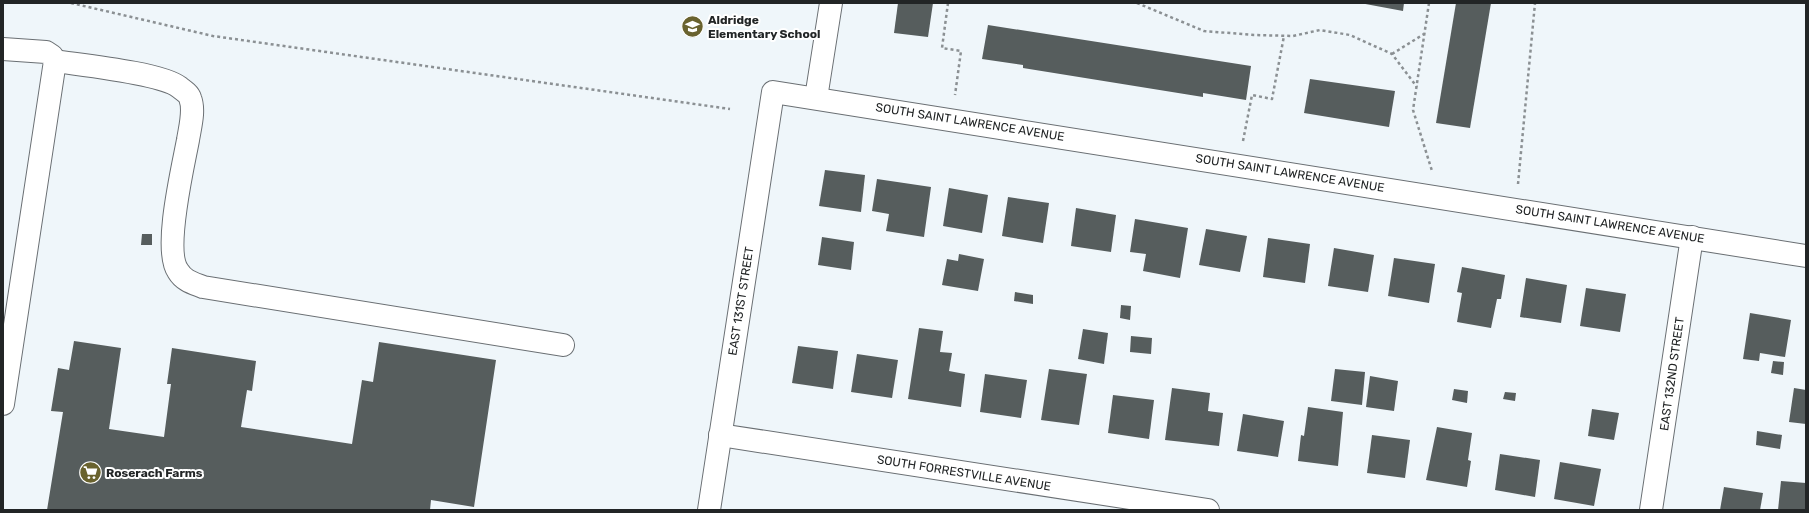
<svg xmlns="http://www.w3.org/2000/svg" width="1809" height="513" font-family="Rubik,sans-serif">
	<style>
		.building { fill: #565d5d }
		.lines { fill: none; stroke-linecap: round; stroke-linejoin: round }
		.minor-casing { stroke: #6a6f73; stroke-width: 24 }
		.path { stroke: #8b9093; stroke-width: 2.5; stroke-dasharray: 3 3; stroke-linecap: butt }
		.minor { stroke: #fff; stroke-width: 22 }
		.labels { text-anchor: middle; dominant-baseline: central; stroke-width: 4; stroke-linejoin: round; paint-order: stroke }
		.poi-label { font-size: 12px; font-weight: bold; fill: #222526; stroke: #fff; text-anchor: start }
		.street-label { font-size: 12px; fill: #222526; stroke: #fff }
	</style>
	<rect width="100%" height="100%" fill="#eff6fa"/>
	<g class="building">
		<path d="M 898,3 L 933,3 L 928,37 L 894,33 Z"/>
		<path d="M 1360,3 L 1404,3 L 1403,11 Z"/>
		<path d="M 1456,3 L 1491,3 L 1470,128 L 1436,123 Z"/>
		<path d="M 988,25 L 1251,66 L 1246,100 L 1203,93 L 1203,97 L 1023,68 L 1023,65 L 982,59 Z"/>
		<path d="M 1310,79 L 1395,91 L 1389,127 L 1304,113 Z"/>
		<path d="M 825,170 L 865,175 L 861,212 L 819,206 Z"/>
		<path d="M 877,179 L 931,187 L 924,237 L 886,231 L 889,214 L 872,211 Z"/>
		<path d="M 949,188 L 988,195 L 982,233 L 943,226 Z"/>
		<path d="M 1008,197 L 1049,203 L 1043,243 L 1002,236 Z"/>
		<path d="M 1076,208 L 1116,215 L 1111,252 L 1071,246 Z"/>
		<path d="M 1135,219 L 1188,228 L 1180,278 L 1143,271 L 1146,254 L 1130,252 Z"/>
		<path d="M 1206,229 L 1247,236 L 1240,272 L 1199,265 Z"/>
		<path d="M 142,234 L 152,234 L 152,245 L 141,245 Z"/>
		<path d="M 822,237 L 854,242 L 851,270 L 818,265 Z"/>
		<path d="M 1268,238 L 1310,244 L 1305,283 L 1263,277 Z"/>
		<path d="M 1334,248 L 1374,255 L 1368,292 L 1328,286 Z"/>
		<path d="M 959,254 L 984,259 L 978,291 L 942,285 L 947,259 L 958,261 Z"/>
		<path d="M 1394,258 L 1435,264 L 1429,303 L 1388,296 Z"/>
		<path d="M 1462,267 L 1505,275 L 1501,299 L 1497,299 L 1491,328 L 1457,322 L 1462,293 L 1457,292 Z"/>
		<path d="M 1526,278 L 1567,285 L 1561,323 L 1520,317 Z"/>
		<path d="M 1586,288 L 1626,294 L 1620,332 L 1580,326 Z"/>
		<path d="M 1015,292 L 1033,295 L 1033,304 L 1014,301 Z"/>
		<path d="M 1121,305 L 1131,306 L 1130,320 L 1120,318 Z"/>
		<path d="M 1750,313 L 1791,320 L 1785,357 L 1760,353 L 1759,361 L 1743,359 Z"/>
		<path d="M 919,328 L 943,331 L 940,352 L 952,353 L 949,371 L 965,374 L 961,407 L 908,399 Z"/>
		<path d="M 1083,329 L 1108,333 L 1104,364 L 1078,359 Z"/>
		<path d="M 1131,336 L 1152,338 L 1151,354 L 1130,352 Z"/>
		<path d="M 74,341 L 121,348 L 109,429 L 164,437 L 171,384 L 167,384 L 172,348 L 256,361 L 252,391 L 247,390 L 241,427 L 352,444 L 362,380 L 373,382 L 379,342 L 496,360 L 474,507 L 431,500 L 430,510 L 47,510 L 63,412 L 51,411 L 58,368 L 69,370 Z"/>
		<path d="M 798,346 L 838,351 L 833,389 L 792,383 Z"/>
		<path d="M 857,354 L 898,360 L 892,398 L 851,392 Z"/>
		<path d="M 1773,361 L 1784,362 L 1783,375 L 1771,373 Z"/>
		<path d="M 1049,369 L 1087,374 L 1079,425 L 1041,420 Z"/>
		<path d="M 1335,369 L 1365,372 L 1362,405 L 1331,401 Z"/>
		<path d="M 985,374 L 1027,380 L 1021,418 L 980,412 Z"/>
		<path d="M 1370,376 L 1398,381 L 1394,411 L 1366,407 Z"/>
		<path d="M 1172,388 L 1210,393 L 1208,411 L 1223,413 L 1219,446 L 1165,440 Z"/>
		<path d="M 1794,388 L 1806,390 L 1806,424 L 1789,422 Z"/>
		<path d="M 1454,389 L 1468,391 L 1467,403 L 1452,400 Z"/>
		<path d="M 1505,392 L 1516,393 L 1515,401 L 1503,399 Z"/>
		<path d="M 1113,395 L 1154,400 L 1149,439 L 1108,433 Z"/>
		<path d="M 1308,407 L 1343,412 L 1338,466 L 1298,461 L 1301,435 L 1304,436 Z"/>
		<path d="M 1592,409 L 1619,413 L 1614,440 L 1588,436 Z"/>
		<path d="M 1243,414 L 1284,421 L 1278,457 L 1237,451 Z"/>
		<path d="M 1437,427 L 1472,433 L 1468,460 L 1471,461 L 1467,487 L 1426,480 Z"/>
		<path d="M 1757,431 L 1782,435 L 1780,449 L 1756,445 Z"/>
		<path d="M 1372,435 L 1410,440 L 1405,478 L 1367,473 Z"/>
		<path d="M 1500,454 L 1540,460 L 1535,497 L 1495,490 Z"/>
		<path d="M 1560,462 L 1601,469 L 1594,506 L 1554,499 Z"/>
		<path d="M 1781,481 L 1806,483 L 1806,510 L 1778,510 Z"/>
		<path d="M 1724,487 L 1763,493 L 1760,510 L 1720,510 Z"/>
	</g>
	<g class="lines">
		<defs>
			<g id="minor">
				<path d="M 3,49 L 46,52 L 52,56 L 55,61 L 3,404"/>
				<path d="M 55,61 C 81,65 161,73 179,87 C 183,90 189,94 190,98 C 195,110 190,127 188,140 C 183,167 163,250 178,271 C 184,281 193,283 203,287 L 563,345"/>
				<path d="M 816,98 L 831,3"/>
				<path d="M 720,435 L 1208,510"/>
				<path d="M 709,510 L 773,92 L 1806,256"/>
				<path d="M 1651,510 L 1692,237"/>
			</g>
		</defs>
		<use href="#minor" class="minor-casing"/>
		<g class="path">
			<path d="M 71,3 L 213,36 L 730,109"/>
			<path d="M 948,3 L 942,48 L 961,51 L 955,95"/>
			<path d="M 1137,3 L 1204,31 L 1254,35 L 1293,36 L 1320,30 L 1350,35 L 1392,54 L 1417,87"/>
			<path d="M 1429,3 L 1413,110 L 1432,171"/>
			<path d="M 1392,54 L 1424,34"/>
			<path d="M 1243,141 L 1252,95 L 1272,99 L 1284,36"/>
			<path d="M 1518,184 L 1535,3"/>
		</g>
		<use href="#minor" class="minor"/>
	</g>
	<defs>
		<symbol id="school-disc" viewBox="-11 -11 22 22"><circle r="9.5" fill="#69622e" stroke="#fff"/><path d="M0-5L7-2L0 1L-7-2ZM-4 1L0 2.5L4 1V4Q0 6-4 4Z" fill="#fff"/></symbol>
		<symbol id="supermarket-disc" viewBox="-11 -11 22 22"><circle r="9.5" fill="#69622e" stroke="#fff"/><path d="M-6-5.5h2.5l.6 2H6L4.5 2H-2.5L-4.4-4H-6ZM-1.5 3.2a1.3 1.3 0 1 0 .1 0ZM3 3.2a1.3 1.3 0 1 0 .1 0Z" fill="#fff"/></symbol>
	</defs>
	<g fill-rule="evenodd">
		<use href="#school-disc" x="680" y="14" width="25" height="25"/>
		<use href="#supermarket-disc" x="78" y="460" width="25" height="25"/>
	</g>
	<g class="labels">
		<g class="poi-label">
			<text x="708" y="20">Aldridge<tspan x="708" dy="14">Elementary School</tspan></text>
			<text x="106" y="473">Roserach Farms</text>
		</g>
		<g class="street-label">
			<text transform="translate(970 122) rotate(9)">SOUTH SAINT LAWRENCE AVENUE</text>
			<text transform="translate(1290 173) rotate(9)">SOUTH SAINT LAWRENCE AVENUE</text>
			<text transform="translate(1610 224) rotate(9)">SOUTH SAINT LAWRENCE AVENUE</text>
			<text transform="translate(741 301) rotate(-81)">EAST 131ST STREET</text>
			<text transform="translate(1672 374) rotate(-82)">EAST 132ND STREET</text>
			<text transform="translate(964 473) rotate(9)">SOUTH FORRESTVILLE AVENUE</text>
		</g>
	</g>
	<rect width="1809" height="513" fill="none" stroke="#222526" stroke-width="8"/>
</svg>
